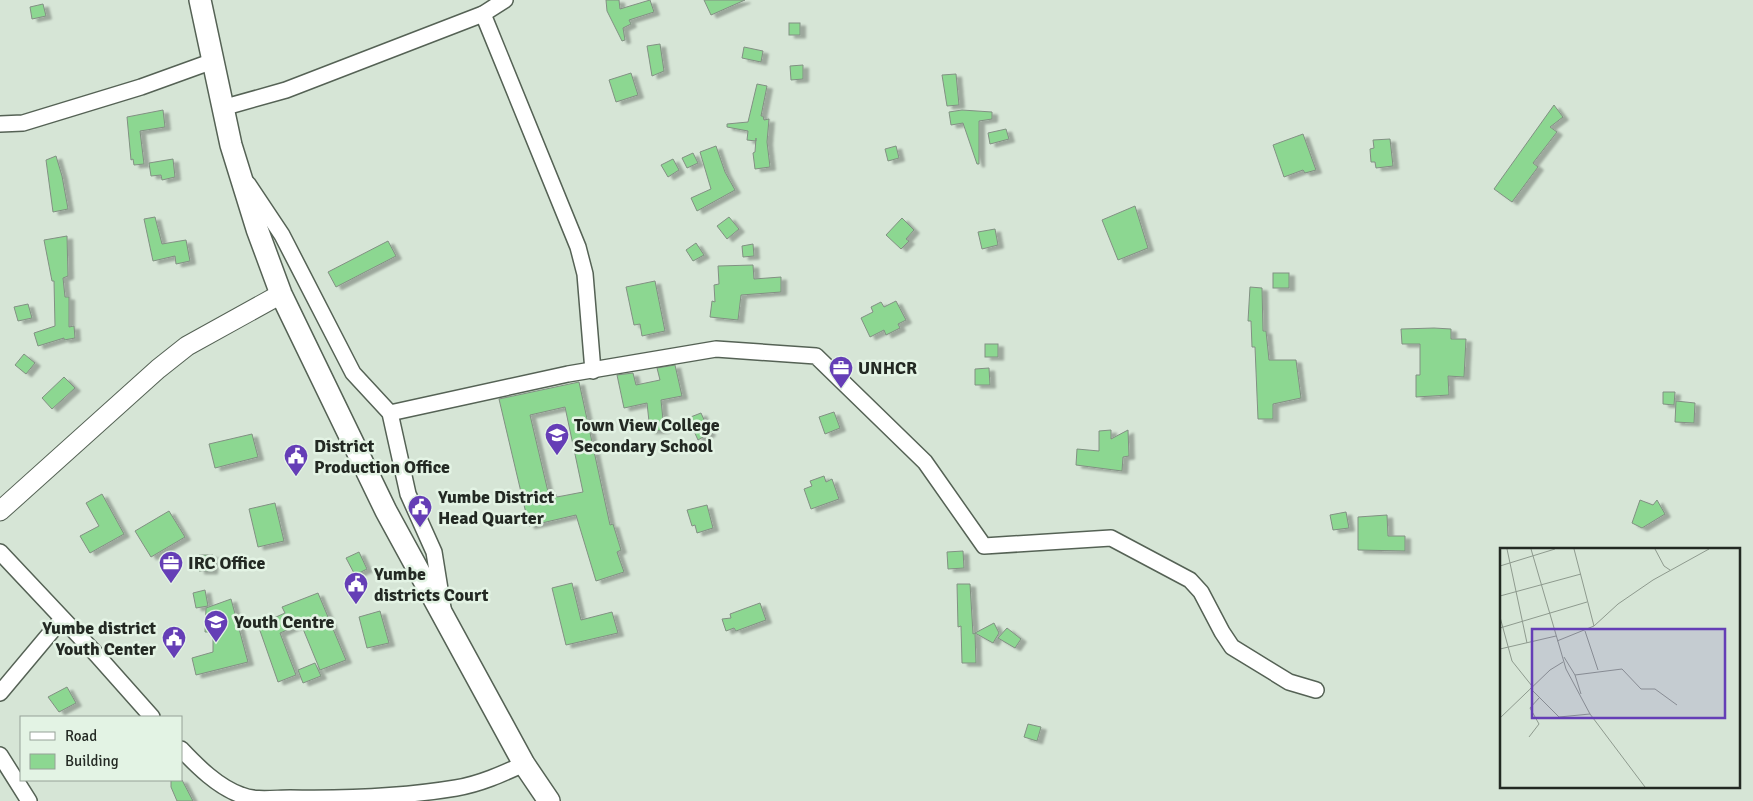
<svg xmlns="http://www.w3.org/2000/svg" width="1753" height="801" font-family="Signika,sans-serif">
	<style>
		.building { fill: #8cd791; stroke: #829083; fill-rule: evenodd; filter: url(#shadow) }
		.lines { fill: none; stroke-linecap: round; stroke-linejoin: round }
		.minor-casing { stroke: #556255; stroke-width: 18 }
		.tertiary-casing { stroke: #556255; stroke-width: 21 }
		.secondary-casing { stroke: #556255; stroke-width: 24 }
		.minor { stroke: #fff; stroke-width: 15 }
		.tertiary { stroke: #fff; stroke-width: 19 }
		.secondary { stroke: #fff; stroke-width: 21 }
		.labels { text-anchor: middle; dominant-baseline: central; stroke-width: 5; stroke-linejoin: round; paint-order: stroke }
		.poi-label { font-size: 18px; font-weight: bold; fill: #232923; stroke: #e3f3e4; text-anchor: start }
		.inset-road { fill: none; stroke: #8e9a8e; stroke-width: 1 }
		.view { fill: #653eb6; fill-opacity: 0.15; stroke: #653eb6; stroke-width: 2.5 }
		.inset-edge { fill: none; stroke: #232923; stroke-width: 2.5 }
	</style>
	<defs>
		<filter id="shadow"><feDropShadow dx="5.5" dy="3" stdDeviation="1" flood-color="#0004"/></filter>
	</defs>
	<rect width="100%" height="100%" fill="#d6e5d6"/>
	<g class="building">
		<path d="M 606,0 L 619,0 L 620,9 L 650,0 L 654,12 L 629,20 L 631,24 L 623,28 L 625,40 L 622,41 L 607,11 Z"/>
		<path d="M 704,0 L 745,0 L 711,15 Z"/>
		<path d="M 43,4 L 46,16 L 32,19 L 30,7 Z"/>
		<rect x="789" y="23" width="11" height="12"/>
		<path d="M 660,44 L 664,71 L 652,76 L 647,46 Z"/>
		<path d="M 744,47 L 763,51 L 761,62 L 742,58 Z"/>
		<path d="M 803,65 L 803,79 L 791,80 L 790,66 Z"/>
		<path d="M 631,73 L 638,95 L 616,102 L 609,80 Z"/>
		<path d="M 956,74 L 959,105 L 947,106 L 942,75 Z"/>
		<path d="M 757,84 L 767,86 L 761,116 L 763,116 L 764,120 L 769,119 L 767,142 L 770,167 L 755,169 L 753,153 L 755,152 L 756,138 L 756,141 L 747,140 L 748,131 L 727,127 L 727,124 L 748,122 Z"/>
		<path d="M 1554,105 L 1563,117 L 1550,127 L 1557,132 L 1533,163 L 1538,167 L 1512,202 L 1494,189 Z"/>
		<path d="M 163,110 L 165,127 L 140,131 L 144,164 L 134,165 L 133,159 L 131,160 L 127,117 Z"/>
		<path d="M 962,110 L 992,112 L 992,119 L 979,121 L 979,164 L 977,164 L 963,123 L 951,125 L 949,112 Z"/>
		<path d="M 1006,129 L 1009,139 L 990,144 L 988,133 Z"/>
		<path d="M 1303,134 L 1316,170 L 1305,173 L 1303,170 L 1284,177 L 1273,145 Z"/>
		<path d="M 1390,139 L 1393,166 L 1376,168 L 1375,162 L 1371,162 L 1370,149 L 1374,148 L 1373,140 Z"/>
		<path d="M 716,146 L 725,172 L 735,190 L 697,211 L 691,198 L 711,189 L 700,152 Z"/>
		<path d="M 896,146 L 899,158 L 888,161 L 885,149 Z"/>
		<path d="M 693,153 L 698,163 L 687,168 L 682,158 Z"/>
		<path d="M 56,156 L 62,176 L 68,209 L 53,212 L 46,160 Z"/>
		<path d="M 173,159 L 175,177 L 162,180 L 161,175 L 151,176 L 149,163 Z"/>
		<path d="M 673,159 L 679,170 L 668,177 L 661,165 Z"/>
		<path d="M 1135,206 L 1148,248 L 1118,260 L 1102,220 Z"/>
		<path d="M 155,217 L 162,244 L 186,240 L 190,261 L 176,264 L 175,256 L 153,261 L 144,219 Z"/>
		<path d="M 729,217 L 739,229 L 727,239 L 717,226 Z"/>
		<path d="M 902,218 L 914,230 L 906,239 L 909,241 L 901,249 L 886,235 Z"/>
		<path d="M 995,229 L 998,245 L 982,249 L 978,232 Z"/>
		<path d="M 67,236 L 68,276 L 63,278 L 65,297 L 69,297 L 69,327 L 74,326 L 75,338 L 64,340 L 64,338 L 38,346 L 34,333 L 55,326 L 54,281 L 52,281 L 44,240 Z"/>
		<path d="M 388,241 L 396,256 L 336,287 L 328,272 Z"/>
		<path d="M 696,243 L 704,255 L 693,261 L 686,250 Z"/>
		<path d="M 753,244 L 754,256 L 743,257 L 742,246 Z"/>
		<path d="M 753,265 L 754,279 L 781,277 L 781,292 L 741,295 L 738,320 L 710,317 L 712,301 L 715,302 L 714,285 L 719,284 L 718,266 Z"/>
		<rect x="1273" y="273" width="16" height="15"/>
		<path d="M 655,281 L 665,331 L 642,336 L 640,324 L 634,325 L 626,287 Z"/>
		<path d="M 1250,287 L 1262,288 L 1263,331 L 1266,331 L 1269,360 L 1296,360 L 1301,398 L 1273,404 L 1273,419 L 1258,419 L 1255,347 L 1252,347 L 1251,321 L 1248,321 Z"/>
		<path d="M 896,301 L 906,320 L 898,324 L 900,328 L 886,335 L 884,330 L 870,337 L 861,318 L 873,312 L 871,307 L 881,302 L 884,307 Z"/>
		<path d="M 28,304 L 32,318 L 18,321 L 14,307 Z"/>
		<path d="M 1434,328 L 1451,329 L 1451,339 L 1466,339 L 1464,377 L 1448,376 L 1449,395 L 1416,397 L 1416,375 L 1420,375 L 1420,344 L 1402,344 L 1401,329 Z"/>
		<rect x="985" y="344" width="13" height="13"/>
		<path d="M 24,354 L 35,363 L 26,374 L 15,365 Z"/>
		<path d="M 675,365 L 682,396 L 661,400 L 664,430 L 650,431 L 647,403 L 624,408 L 617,375 L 633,373 L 636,385 L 660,380 L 657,368 Z"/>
		<path d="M 989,368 L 990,385 L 975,385 L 975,369 Z"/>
		<path d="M 64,377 L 75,388 L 52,409 L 42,398 Z"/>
		<path d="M 579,382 L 610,525 L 613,524 L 621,550 L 617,552 L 624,572 L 596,581 L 576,515 L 529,526 L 499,399 ZM 565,407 L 583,492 L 557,497 L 556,494 L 549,496 L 530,415 Z"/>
		<path d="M 1663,392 L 1675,392 L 1674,405 L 1663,404 Z"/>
		<path d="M 1676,401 L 1695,403 L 1694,423 L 1675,422 Z"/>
		<path d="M 834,412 L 840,428 L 825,434 L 819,417 Z"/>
		<path d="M 701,413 L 710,433 L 698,440 L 688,418 Z"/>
		<path d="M 1111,430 L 1111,439 L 1128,430 L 1129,456 L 1123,457 L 1122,471 L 1076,465 L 1077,449 L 1099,451 L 1099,431 Z"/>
		<path d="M 252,434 L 258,457 L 215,468 L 209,444 Z"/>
		<path d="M 824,476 L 826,482 L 832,479 L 839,499 L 811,509 L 804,489 L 812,486 L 810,481 Z"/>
		<path d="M 102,494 L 124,534 L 90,553 L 80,536 L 99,526 L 86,503 Z"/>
		<path d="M 1640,500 L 1653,505 L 1657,500 L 1665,514 L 1642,528 L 1632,523 Z"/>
		<path d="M 275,503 L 284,541 L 258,547 L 249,509 Z"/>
		<path d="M 707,505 L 713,528 L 697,533 L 695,525 L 692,526 L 687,510 Z"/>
		<path d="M 169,511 L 185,537 L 151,557 L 135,531 Z"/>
		<path d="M 1346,512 L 1349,528 L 1333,530 L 1330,515 Z"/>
		<path d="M 1387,515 L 1388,536 L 1405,536 L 1405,551 L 1358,550 L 1358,517 Z"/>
		<path d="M 963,551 L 964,568 L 948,569 L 947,552 Z"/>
		<path d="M 359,552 L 367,569 L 355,575 L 346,558 Z"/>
		<path d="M 199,555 L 213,555 L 212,571 L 199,571 Z"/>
		<path d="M 572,583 L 581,620 L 612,612 L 618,633 L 566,645 L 552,588 Z"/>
		<path d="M 957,584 L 970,584 L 973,634 L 975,633 L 976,663 L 962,663 L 961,626 L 958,627 Z"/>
		<path d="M 205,590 L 208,606 L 196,608 L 193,593 Z"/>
		<path d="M 318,593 L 346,660 L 320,670 L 301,624 L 280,633 L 296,675 L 278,682 L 258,625 L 285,613 L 282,607 Z"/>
		<path d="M 231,599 L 248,662 L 196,675 L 192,658 L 213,652 L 213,632 L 205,632 L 206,608 Z"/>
		<path d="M 760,603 L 766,620 L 736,631 L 734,628 L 726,631 L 722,619 L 731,618 L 730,614 Z"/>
		<path d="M 380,611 L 389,643 L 367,648 L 359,617 Z"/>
		<path d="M 994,623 L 999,633 L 993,643 L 975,633 Z"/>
		<path d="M 1007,628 L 1021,639 L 1015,648 L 998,638 Z"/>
		<path d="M 315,663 L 321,676 L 303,683 L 298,670 Z"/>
		<path d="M 67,687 L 76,703 L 59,712 L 48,697 Z"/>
		<path d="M 1028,724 L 1041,727 L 1037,741 L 1024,737 Z"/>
		<path d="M 171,780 L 182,780 L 193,801 L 177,801 L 171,787 Z"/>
	</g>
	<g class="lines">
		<defs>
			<g id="minor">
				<path d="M 483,14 L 578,247 L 585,274 L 593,371"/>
				<path d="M 222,108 L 286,90 L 483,14 L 505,0"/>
				<path d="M 0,124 L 23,123 L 141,87 L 213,61"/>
				<path d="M 248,184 L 282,235 L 353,373 L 390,413 L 408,494 L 434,552 L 443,608"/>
				<path d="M 390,413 L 568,374 L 716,349 L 816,356 L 925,462 L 984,546 L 1111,538 L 1190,580 L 1201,592 L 1222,632 L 1232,647 L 1289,682 L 1316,690"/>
				<path d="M 0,552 L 96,654 L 152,717"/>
				<path d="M 0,693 L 62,619"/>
				<path d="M 181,749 C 197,766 218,787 241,795 C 255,801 274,798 290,798 C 345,799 402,797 456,788 C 480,784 502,774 524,764"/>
				<path d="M 0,755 L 29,801"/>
			</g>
			<path id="tertiary" d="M 0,511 L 158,369 L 187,346 L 281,294"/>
			<path id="secondary" d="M 200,0 L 231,145 L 257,229 L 281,294 L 386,511 L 524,764 L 549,801"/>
		</defs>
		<use href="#minor" class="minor-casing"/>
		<use href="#tertiary" class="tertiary-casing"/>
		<use href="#secondary" class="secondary-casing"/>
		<use href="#minor" class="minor"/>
		<use href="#tertiary" class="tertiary"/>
		<use href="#secondary" class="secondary"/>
	</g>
	<defs>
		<symbol id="office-pin" viewBox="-11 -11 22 30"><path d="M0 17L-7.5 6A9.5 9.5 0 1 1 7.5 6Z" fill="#653eb6" stroke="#e3f3e4"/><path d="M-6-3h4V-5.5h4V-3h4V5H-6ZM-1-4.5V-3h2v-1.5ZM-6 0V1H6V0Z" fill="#fff"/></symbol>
		<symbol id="school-pin" viewBox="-11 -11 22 30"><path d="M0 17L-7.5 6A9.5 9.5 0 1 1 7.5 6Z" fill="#653eb6" stroke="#e3f3e4"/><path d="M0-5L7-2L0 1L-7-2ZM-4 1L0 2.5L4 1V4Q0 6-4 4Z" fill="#fff"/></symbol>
		<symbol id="civic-pin" viewBox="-11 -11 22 30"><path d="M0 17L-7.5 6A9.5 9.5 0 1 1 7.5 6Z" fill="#653eb6" stroke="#e3f3e4"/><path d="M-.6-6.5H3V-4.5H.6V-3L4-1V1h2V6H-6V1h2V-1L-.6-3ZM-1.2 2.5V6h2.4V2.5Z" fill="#fff"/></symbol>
	</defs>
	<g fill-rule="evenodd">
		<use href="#office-pin" x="827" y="354" width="28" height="38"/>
		<use href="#school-pin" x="543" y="421" width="28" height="38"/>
		<use href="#civic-pin" x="282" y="442" width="28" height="38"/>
		<use href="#civic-pin" x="406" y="493" width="28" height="38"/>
		<use href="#office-pin" x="157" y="549" width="28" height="38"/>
		<use href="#civic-pin" x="342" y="570" width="28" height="38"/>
		<use href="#school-pin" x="202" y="608" width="28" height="38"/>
		<use href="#civic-pin" x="160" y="624" width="28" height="38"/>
	</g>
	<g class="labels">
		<g class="poi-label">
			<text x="858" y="368">UNHCR</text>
			<text x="574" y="425">Town View College<tspan x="574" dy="21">Secondary School</tspan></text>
			<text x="314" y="446">District<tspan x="314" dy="21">Production Office</tspan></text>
			<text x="438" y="497">Yumbe District<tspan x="438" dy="21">Head Quarter</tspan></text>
			<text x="188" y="563">IRC Office</text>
			<text x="374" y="574">Yumbe<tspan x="374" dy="21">districts Court</tspan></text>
			<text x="234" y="622">Youth Centre</text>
			<text x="156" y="628" text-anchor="end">Yumbe district<tspan x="156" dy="21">Youth Center</tspan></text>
		</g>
	</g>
	<g transform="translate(1500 548)">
		<rect width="240" height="240" fill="#d6e5d6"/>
		<path class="inset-road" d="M 7,1 L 27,95M 31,1 L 66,121 L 90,166 L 145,239M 74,1 L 94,78M 155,1 L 164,18 L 170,22M 0,18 L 55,1M 0,48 L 81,26M 0,69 L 12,113 L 32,138M 0,80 L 87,54M 85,83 L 98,122M 57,93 L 94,78 L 118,56 L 153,32 L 209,1M 0,101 L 56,88M 64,109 L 75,127 L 81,146M 75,127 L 122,121 L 141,141 L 155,141 L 177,157M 30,140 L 59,169 L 90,166M 0,170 L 50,122 L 63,114M 29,189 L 39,176 L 30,160 L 39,150"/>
		<path class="view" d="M 32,81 L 225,81 L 225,170 L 32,170 Z"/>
		<rect width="240" height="240" class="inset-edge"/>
	</g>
	<rect x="20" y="716" width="162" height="65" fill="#e3f3e4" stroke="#96a297"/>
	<rect x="30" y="732" width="25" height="8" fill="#ffffff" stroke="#96a297"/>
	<text x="65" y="741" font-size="15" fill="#232923">Road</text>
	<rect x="30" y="754" width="25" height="15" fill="#8cd791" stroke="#96a297"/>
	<text x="65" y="766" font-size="15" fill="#232923">Building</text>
</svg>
